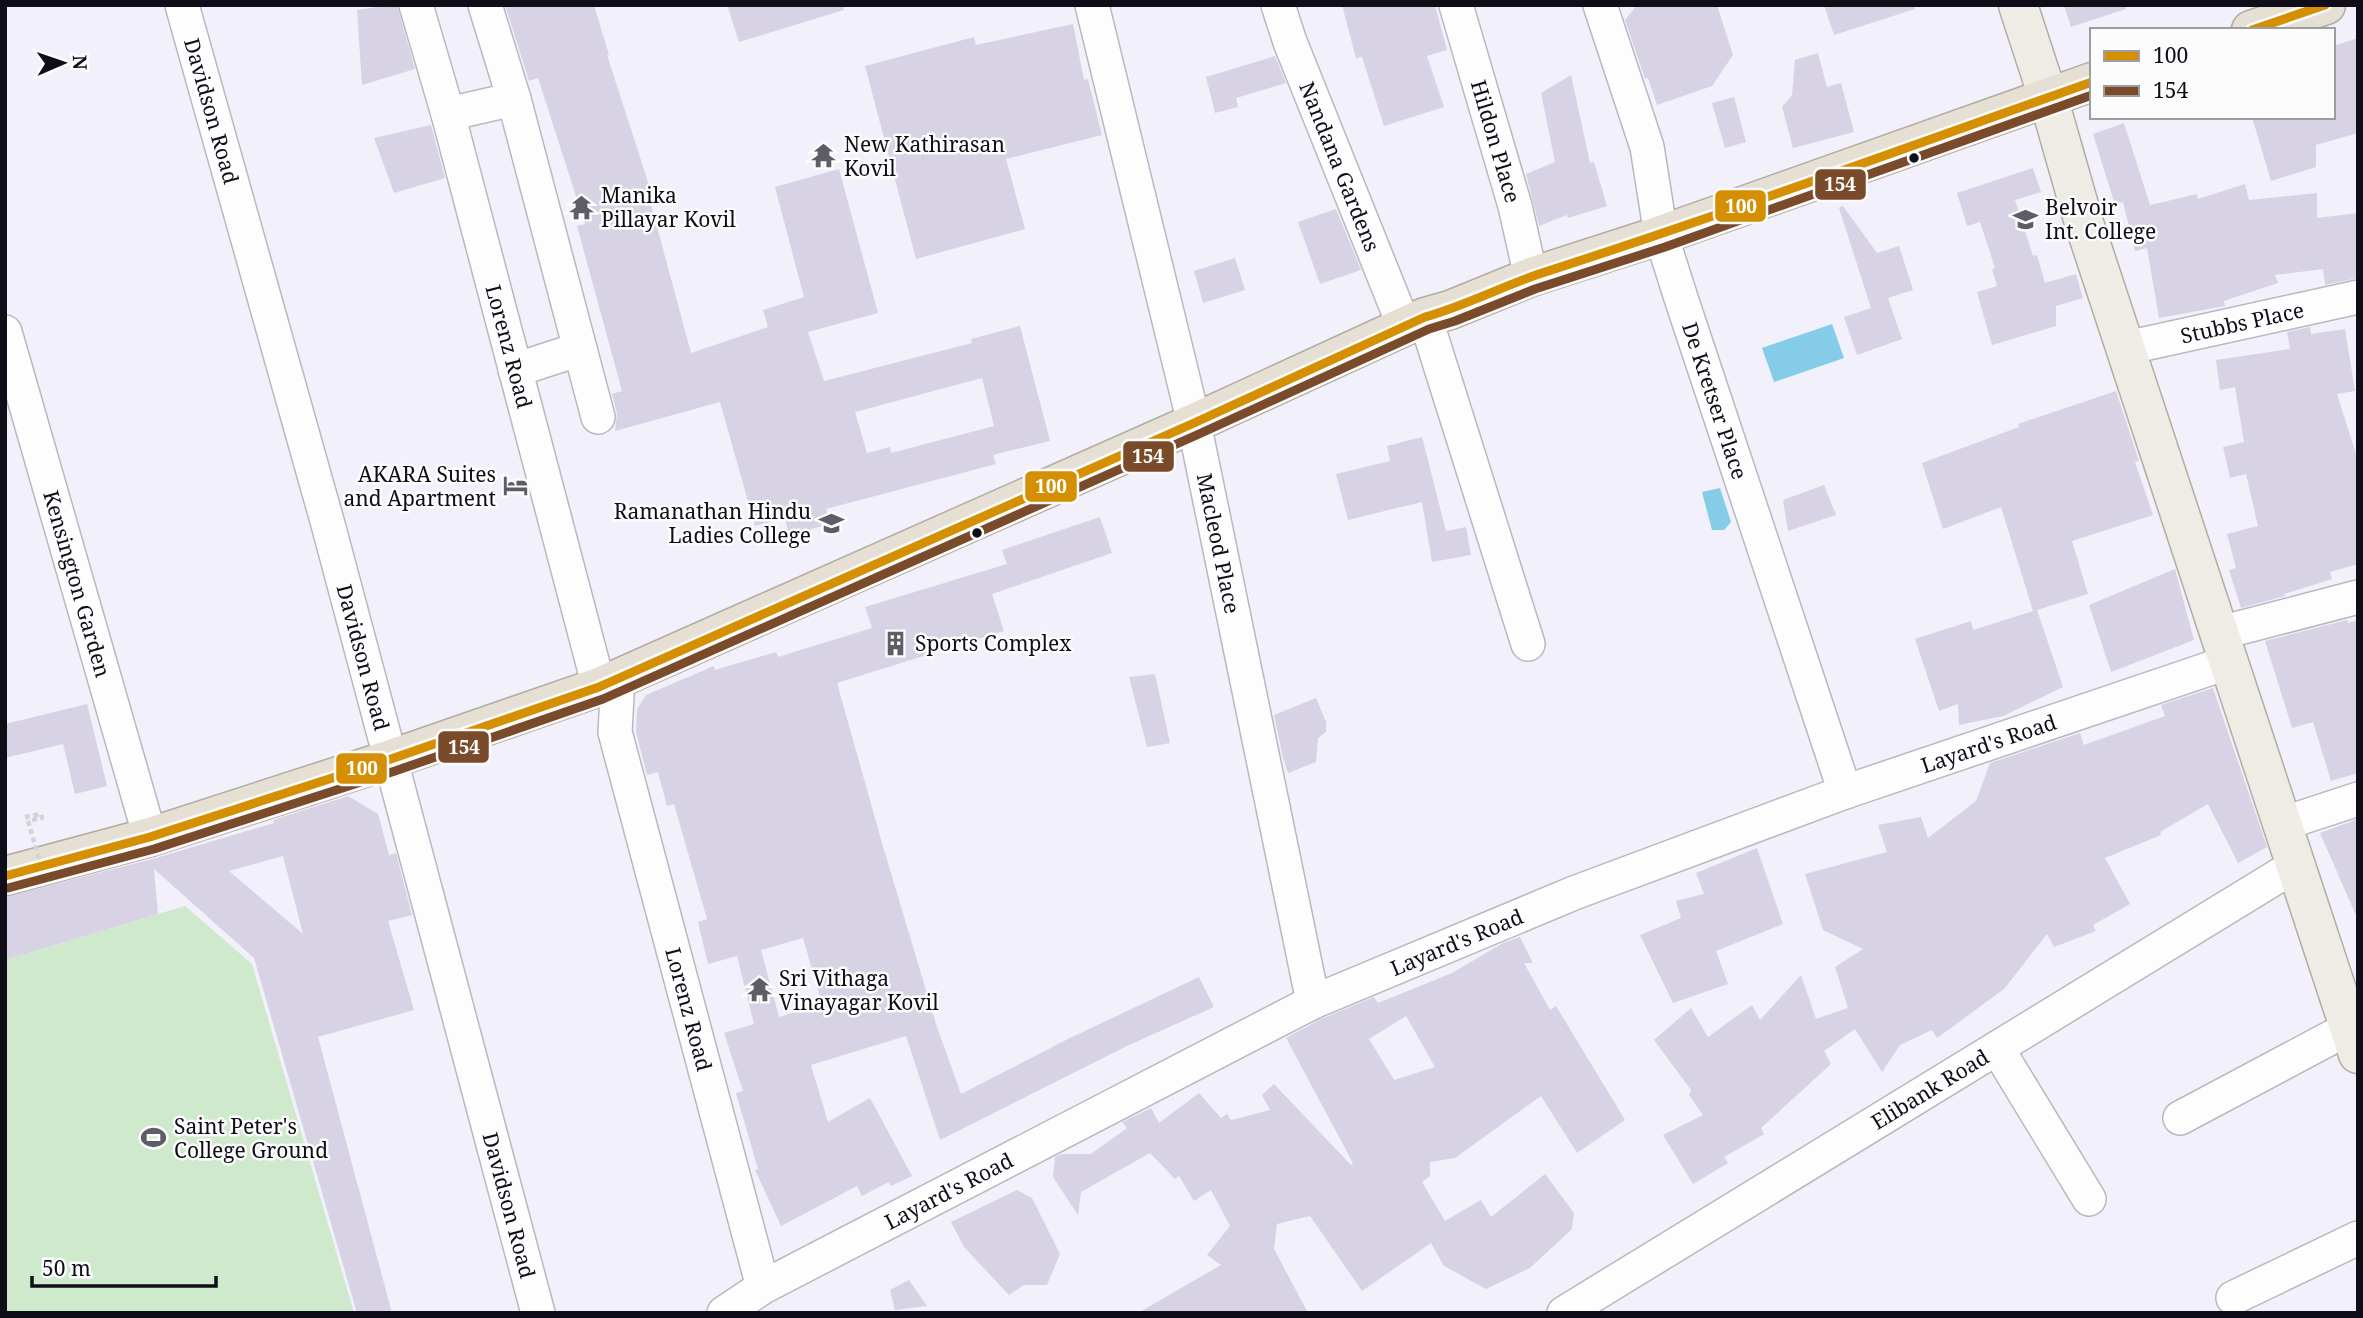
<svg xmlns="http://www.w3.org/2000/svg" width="2363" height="1318" font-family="'Noto Serif',serif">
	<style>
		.green { fill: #cee9cc }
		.water { fill: #84cce8 }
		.building { fill: #d8d2e5; fill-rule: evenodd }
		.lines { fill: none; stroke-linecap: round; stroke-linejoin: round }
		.minor-casing { stroke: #b9b8c1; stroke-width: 36 }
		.major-casing { stroke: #b3aca3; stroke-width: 41 }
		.highway-casing { stroke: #b3aca3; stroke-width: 41 }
		.path { stroke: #d3d3d5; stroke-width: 4.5; stroke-dasharray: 5 3.5; stroke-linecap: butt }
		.minor { stroke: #fdfdfe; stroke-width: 33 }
		.major { stroke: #efebe5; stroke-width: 38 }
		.highway { stroke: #e6e0d4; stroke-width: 38 }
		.path-bridge { stroke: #d3d3d5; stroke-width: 4.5; stroke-dasharray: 5 3.5; stroke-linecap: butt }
		.bus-1-casing { stroke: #fcfcfc; stroke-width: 14 }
		.bus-2-casing { stroke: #fcfcfc; stroke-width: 14 }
		.bus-1 { stroke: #d48f03; stroke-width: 9 }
		.bus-2 { stroke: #7a4b2a; stroke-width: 9 }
		.bus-dot { fill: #0f0d17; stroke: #fcfcfc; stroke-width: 2.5 }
		.labels { text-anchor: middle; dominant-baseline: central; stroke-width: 5; stroke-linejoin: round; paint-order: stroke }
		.street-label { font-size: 21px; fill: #0f0d17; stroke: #fcfcfc }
		.poi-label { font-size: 21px; fill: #0f0d17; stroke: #fcfcfc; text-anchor: start }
		.line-badge { stroke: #fcfcfc; stroke-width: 2.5 }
		.badge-label { font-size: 19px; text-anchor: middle; font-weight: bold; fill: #fff }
	</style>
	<rect width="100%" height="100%" fill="#f2f0fa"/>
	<path class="green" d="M 185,906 L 252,964 L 354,1313 L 5,1313 L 5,960 Z"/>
	<g class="water">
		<path d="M 1832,324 L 1844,358 L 1774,382 L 1762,348 Z"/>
		<path d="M 1720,488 L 1731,522 L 1724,530 L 1712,530 L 1702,492 Z"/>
	</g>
	<g class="building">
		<path d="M 391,5 L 397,5 L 415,69 L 362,85 L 357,10 Z"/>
		<path d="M 505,5 L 594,5 L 609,55 L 607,55 L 649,185 L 646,186 L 691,353 L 768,327 L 763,310 L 804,297 L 775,187 L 839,169 L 878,313 L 808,332 L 824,381 L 972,343 L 971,339 L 1020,326 L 1050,441 L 993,455 L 996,464 L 826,509 L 830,524 L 789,535 L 785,518 L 755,526 L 720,402 L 615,431 L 617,413 L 612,394 L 622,391 L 577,226 L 585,224 L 538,78 L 529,81 ZM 982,378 L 994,426 L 891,453 L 890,447 L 867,453 L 855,412 Z"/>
		<path d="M 727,5 L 843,5 L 844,10 L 739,42 Z"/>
		<path d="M 1342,5 L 1435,5 L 1447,50 L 1427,56 L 1444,107 L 1384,126 L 1362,57 L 1356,58 Z"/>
		<path d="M 1637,5 L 1717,5 L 1733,55 L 1712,86 L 1657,105 L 1648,78 L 1645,79 L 1625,20 Z"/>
		<path d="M 1824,5 L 1914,5 L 1915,9 L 1834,35 Z"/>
		<path d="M 2064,5 L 2125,5 L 2126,9 L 2071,27 Z"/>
		<path d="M 1073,24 L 1084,80 L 1088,79 L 1102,135 L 1006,159 L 1025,229 L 916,259 L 865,66 L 974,37 L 976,45 Z"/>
		<path d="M 2358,38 L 2358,133 L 2316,145 L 2316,167 L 2271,181 L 2252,117 L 2333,117 L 2333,46 Z"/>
		<path d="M 1818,53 L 1827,87 L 1841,83 L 1854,132 L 1793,148 L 1782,107 L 1792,95 L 1795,60 Z"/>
		<path d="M 1275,56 L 1286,83 L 1236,98 L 1238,107 L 1215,113 L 1206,77 Z"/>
		<path d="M 1571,75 L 1590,163 L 1594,162 L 1607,206 L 1568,218 L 1567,215 L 1539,226 L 1526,174 L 1555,162 L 1541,93 Z"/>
		<path d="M 1734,97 L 1746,142 L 1725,148 L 1712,103 Z"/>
		<path d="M 2124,123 L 2150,205 L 2197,194 L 2198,199 L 2245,184 L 2249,200 L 2317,193 L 2317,218 L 2358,213 L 2358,278 L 2325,285 L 2323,269 L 2275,275 L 2278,283 L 2224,301 L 2225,306 L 2159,318 L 2147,248 L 2135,251 L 2123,202 L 2115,205 L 2093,134 Z"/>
		<path d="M 431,125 L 445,178 L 394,193 L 374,138 Z"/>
		<path d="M 2033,168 L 2041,192 L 2015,200 L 2033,256 L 2037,255 L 2045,283 L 2076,274 L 2083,298 L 2056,306 L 2056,326 L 1992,345 L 1977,292 L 1997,286 L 1992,269 L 1995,268 L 1980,222 L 1967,226 L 1957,193 Z"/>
		<path d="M 1843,206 L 1877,253 L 1899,246 L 1913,290 L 1888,298 L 1902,339 L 1857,355 L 1844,317 L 1871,308 L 1839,208 Z"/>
		<path d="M 1336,209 L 1361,270 L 1320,284 L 1298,222 Z"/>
		<path d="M 1235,258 L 1245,290 L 1203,303 L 1194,271 Z"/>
		<path d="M 2310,327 L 2311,334 L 2345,329 L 2355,391 L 2337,394 L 2358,460 L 2358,564 L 2330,572 L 2332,579 L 2284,594 L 2285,596 L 2241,608 L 2229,570 L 2236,568 L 2227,534 L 2258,526 L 2246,474 L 2230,478 L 2223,447 L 2244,442 L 2235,387 L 2220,390 L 2216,360 L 2290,349 L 2287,332 Z"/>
		<path d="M 2116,391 L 2139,461 L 2135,462 L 2153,515 L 2072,541 L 2088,594 L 2037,610 L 2063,687 L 2003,716 L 1959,725 L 1958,704 L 1939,711 L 1915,639 L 1971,621 L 1973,630 L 2033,611 L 2001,507 L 1943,529 L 1922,463 L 2019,427 L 2018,424 Z"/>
		<path d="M 1422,437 L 1446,531 L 1466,527 L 1471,555 L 1432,562 L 1422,502 L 1348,520 L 1336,474 L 1390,461 L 1387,446 Z"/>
		<path d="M 1824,485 L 1836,515 L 1788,531 L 1783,500 Z"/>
		<path d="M 1100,517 L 1112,553 L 992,594 L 1004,631 L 837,683 L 882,843 L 937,1027 L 961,1094 L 1068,1039 L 1199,977 L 1214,1007 L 1129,1045 L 940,1140 L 906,1036 L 811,1065 L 828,1122 L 870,1098 L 912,1176 L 891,1186 L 889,1182 L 862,1196 L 857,1186 L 781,1226 L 755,1170 L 758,1169 L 736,1093 L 743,1091 L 724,1033 L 754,1024 L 737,956 L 708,964 L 698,922 L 707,919 L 674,804 L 667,806 L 658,772 L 647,775 L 636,732 L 637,709 L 646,695 L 714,666 L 715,670 L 776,652 L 778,657 L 872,628 L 865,607 L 1007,564 L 1002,550 ZM 803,938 L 822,1004 L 779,1017 L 761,950 Z"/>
		<path d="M 2175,569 L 2194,640 L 2111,672 L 2089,605 Z"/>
		<path d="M 2347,620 L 2348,623 L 2358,620 L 2358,773 L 2331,781 L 2313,722 L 2292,728 L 2265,641 Z"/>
		<path d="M 1155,674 L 1170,743 L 1147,747 L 1129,677 Z"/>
		<path d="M 2213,688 L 2267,847 L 2238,863 L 2208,804 L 2160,832 L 2161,835 L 2105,858 L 2130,904 L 2093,925 L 2096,931 L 2054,947 L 2047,934 L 2004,989 L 1937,1038 L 1932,1030 L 1900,1045 L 1882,1072 L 1855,1029 L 1824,1051 L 1831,1064 L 1761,1128 L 1764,1134 L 1724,1157 L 1728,1163 L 1693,1184 L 1663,1135 L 1703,1115 L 1689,1095 L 1691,1090 L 1654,1040 L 1691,1008 L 1708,1037 L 1752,1005 L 1760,1020 L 1801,975 L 1816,1019 L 1848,1008 L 1835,967 L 1863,949 L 1823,930 L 1805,874 L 1887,852 L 1878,825 L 1921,817 L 1928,838 L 1976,801 L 1990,763 L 2080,733 L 2084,745 L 2165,716 L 2161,705 Z"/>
		<path d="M 1316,698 L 1326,722 L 1326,732 L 1318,738 L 1316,762 L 1288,773 L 1283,758 L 1274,715 Z"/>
		<path d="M 87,704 L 107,786 L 75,794 L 63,744 L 5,758 L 5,724 Z"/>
		<path d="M 348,796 L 378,814 L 389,855 L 396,853 L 412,915 L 388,921 L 414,1010 L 318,1037 L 392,1313 L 357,1313 L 254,958 L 154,869 L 158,914 L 5,960 L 5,897 L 156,858 L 274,823 L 273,820 ZM 283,856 L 303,934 L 229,871 Z"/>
		<path d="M 2358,819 L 2358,920 L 2320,833 Z"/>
		<path d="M 1757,848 L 1783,924 L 1716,951 L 1728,984 L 1673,1003 L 1640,935 L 1681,918 L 1676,901 L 1704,894 L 1696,873 Z"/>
		<path d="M 1520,937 L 1533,963 L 1524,963 L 1550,1010 L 1556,1006 L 1625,1120 L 1577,1153 L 1541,1096 L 1455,1158 L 1430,1162 L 1430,1176 L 1422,1182 L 1445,1221 L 1481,1200 L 1491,1217 L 1545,1174 L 1574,1213 L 1572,1229 L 1530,1268 L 1486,1289 L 1444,1266 L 1431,1243 L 1362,1291 L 1310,1216 L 1277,1224 L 1274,1249 L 1308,1313 L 1138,1313 L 1221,1265 L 1207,1255 L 1230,1226 L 1211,1190 L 1194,1201 L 1179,1176 L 1175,1179 L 1150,1153 L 1081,1192 L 1078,1215 L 1053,1177 L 1055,1157 L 1062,1154 L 1091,1154 L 1127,1128 L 1122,1122 L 1151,1108 L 1159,1123 L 1199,1093 L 1221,1118 L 1227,1114 L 1231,1120 L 1270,1110 L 1262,1095 L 1274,1084 L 1351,1165 L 1353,1163 L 1286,1038 L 1321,1019 L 1374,997 L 1378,1003 L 1452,973 L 1503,943 ZM 1406,1016 L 1435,1067 L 1394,1080 L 1369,1039 Z"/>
		<path d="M 1017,1190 L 1032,1198 L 1060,1254 L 1047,1285 L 1024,1285 L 1009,1295 L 964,1247 L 951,1222 Z"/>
		<path d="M 909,1280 L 927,1306 L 895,1310 L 890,1290 Z"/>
	</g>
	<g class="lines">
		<defs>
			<g id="minor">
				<path id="s1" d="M 182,5 L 329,528 L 538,1313"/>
				<path id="s2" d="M 416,5 L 448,114 L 599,687"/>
				<path d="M 485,5 L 514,99 L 598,417"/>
				<path id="s3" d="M 1092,5 L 1194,423 L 1313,1002"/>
				<path id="s4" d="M 1278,5 L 1290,42 L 1404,326"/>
				<path id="s5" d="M 1456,5 L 1515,206 L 1531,277"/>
				<path id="s6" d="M 1600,5 L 1647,147 L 1661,235 L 1681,298 L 1845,792"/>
				<path d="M 448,114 L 514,99"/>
				<path d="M 1425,317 L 1528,644"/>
				<path id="s7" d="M 5,332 L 150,837"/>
				<path id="s8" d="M 2126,348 L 2358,297"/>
				<path d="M 515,370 L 580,349"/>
				<path d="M 2220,633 L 2358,597"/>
				<path id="s9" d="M 618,678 L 615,732 L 763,1287"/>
				<path d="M 2282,824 L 2358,799"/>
				<path d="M 1997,1048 L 2089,1199"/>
				<path d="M 2180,1118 L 2349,1028"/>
				<path d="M 2233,1298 L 2358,1238"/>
				<path id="s10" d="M 724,1313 L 763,1287 L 1313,1002 L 1574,893 L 1845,792 L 2229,662"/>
				<path id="s11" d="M 1564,1313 L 2296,865"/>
			</g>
			<path id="major" d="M 2018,5 L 2048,97 L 2084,223 L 2358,1054"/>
			<g id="highway">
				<path d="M 2251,30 L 2326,5"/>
				<path d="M 5,876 L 150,837 L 391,759 L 599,687 L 1194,423 L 1425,317 L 1450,310 L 1531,277 L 1661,235 L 2092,82"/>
			</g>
		</defs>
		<use href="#minor" class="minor-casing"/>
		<use href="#major" class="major-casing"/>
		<use href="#highway" class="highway-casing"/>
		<path class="path" d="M 25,817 L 41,814 L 42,818 L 28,821"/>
		<use href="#minor" class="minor"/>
		<use href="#major" class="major"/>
		<use href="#highway" class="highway"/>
		<path class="path-bridge" d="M 28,821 L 46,882"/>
		<defs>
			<g id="bus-1">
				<path d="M 2252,30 L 2325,5"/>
				<path d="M 5,876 L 150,837 L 391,759 L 599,687 L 1194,423 L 1425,317 C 1464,306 1501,287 1539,274 C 1725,214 1908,147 2092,82"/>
			</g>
			<path id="bus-2" d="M 8,888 L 154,849 L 395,771 L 603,699 L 1199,434 L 1429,329 L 1455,321 L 1535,289 L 1665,247 L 2092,95"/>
		</defs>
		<use href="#bus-1" class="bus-1-casing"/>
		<use href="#bus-2" class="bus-2-casing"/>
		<use href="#bus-1" class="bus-1"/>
		<use href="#bus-2" class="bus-2"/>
	</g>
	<defs>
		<symbol id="temple-bare" viewBox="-9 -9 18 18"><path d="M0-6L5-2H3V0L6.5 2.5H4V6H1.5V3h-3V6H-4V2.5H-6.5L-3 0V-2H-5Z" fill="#5e5c66" stroke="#fcfcfc" stroke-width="2.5" paint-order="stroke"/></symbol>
		<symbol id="school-bare" viewBox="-9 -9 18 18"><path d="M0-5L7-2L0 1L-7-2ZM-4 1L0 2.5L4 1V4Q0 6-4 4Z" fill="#5e5c66" stroke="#fcfcfc" stroke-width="2.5" paint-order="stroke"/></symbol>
		<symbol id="hotel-bare" viewBox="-9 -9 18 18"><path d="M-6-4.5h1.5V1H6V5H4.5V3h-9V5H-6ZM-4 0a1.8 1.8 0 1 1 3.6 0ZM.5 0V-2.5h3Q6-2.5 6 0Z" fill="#5e5c66" stroke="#fcfcfc" stroke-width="2.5" paint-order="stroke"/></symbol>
		<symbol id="building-bare" viewBox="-9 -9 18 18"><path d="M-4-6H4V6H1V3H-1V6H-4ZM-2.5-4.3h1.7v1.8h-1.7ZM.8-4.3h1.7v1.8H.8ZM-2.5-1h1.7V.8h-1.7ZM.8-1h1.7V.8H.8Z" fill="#5e5c66" stroke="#fcfcfc" stroke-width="2.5" paint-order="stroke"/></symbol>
		<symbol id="stadium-bare" viewBox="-9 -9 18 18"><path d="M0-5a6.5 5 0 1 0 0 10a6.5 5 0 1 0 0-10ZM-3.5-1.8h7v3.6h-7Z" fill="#5e5c66" stroke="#fcfcfc" stroke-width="2.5" paint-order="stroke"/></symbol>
	</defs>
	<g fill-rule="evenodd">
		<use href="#temple-bare" x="806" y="138" width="35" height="35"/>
		<use href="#temple-bare" x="564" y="190" width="35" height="35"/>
		<use href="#school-bare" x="2008" y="202" width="35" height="35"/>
		<use href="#hotel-bare" x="498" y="468" width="35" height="35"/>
		<use href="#school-bare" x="814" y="506" width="35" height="35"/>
		<use href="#building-bare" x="878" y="626" width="35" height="35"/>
		<use href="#temple-bare" x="742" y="972" width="35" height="35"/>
		<use href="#stadium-bare" x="136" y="1120" width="35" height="35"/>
	</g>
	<g class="bus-dot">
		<circle cx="1914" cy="158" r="6"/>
		<circle cx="977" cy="533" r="6"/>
	</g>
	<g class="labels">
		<g class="street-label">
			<text stroke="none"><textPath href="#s1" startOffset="110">Davidson Road</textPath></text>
			<text stroke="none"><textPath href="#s5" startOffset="142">Hildon Place</textPath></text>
			<text stroke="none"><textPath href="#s4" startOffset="173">Nandana Gardens</textPath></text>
			<text stroke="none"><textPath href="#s8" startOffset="119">Stubbs Place</textPath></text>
			<text stroke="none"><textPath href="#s2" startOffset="354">Lorenz Road</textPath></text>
			<text stroke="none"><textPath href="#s6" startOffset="413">De Kretser Place</textPath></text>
			<text stroke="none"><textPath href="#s3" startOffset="553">Macleod Place</textPath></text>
			<text stroke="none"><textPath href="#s7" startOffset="262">Kensington Garden</textPath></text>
			<text stroke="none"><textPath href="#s1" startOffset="677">Davidson Road</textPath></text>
			<text stroke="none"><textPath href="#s10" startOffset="1390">Layard's Road</textPath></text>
			<text stroke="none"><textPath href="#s10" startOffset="822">Layard's Road</textPath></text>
			<text stroke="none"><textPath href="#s9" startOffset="341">Lorenz Road</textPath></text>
			<text stroke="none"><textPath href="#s11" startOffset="429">Elibank Road</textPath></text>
			<text stroke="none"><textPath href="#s10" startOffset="256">Layard's Road</textPath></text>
			<text stroke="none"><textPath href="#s1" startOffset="1244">Davidson Road</textPath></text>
		</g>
		<g class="poi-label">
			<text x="844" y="144">New Kathirasan<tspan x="844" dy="24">Kovil</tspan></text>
			<text x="601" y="195">Manika<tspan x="601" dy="24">Pillayar Kovil</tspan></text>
			<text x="2045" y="207">Belvoir<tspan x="2045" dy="24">Int. College</tspan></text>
			<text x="496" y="474" text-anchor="end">AKARA Suites<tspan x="496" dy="24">and Apartment</tspan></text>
			<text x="811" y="511" text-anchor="end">Ramanathan Hindu<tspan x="811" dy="24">Ladies College</tspan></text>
			<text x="915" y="643">Sports Complex</text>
			<text x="779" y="978">Sri Vithaga<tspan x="779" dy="24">Vinayagar Kovil</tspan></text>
			<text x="174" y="1126">Saint Peter's<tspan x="174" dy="24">College Ground</tspan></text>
		</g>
	</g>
	<g class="line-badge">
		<rect x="1814" y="168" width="53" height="33" rx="7" fill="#7a4b2a"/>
		<rect x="1714" y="189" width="53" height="34" rx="7" fill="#d48f03"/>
		<rect x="1122" y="440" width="53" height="33" rx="7" fill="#7a4b2a"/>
		<rect x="1024" y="470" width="54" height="33" rx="7" fill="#d48f03"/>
		<rect x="437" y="730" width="53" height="34" rx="7" fill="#7a4b2a"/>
		<rect x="335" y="752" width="53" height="33" rx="7" fill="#d48f03"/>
	</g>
	<g class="badge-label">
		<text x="1840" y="191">154</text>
		<text x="1741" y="213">100</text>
		<text x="1148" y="463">154</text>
		<text x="1051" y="493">100</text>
		<text x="464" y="754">154</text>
		<text x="362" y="775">100</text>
	</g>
	<rect width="2363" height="1318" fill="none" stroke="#0f0d17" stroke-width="14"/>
	<rect x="2090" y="28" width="245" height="91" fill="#fcfcfc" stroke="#9d9ca0" stroke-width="2"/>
	<rect x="2104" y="51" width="35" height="10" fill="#d48f03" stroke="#9d9ca0" stroke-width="2"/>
	<text x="2153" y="63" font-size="21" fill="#0f0d17">100</text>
	<rect x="2104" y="86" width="35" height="10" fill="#7a4b2a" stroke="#9d9ca0" stroke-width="2"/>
	<text x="2153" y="98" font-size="21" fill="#0f0d17">154</text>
	<g transform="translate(63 63) rotate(88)" stroke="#fcfcfc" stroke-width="5" paint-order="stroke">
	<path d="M0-5L12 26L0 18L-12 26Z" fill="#0f0d17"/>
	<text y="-10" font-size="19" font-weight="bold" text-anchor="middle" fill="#0f0d17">N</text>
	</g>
	<path d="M32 1276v10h184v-10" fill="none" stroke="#0f0d17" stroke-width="3.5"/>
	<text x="42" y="1276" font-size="21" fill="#0f0d17" stroke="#fcfcfc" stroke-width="5" paint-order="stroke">50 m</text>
</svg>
